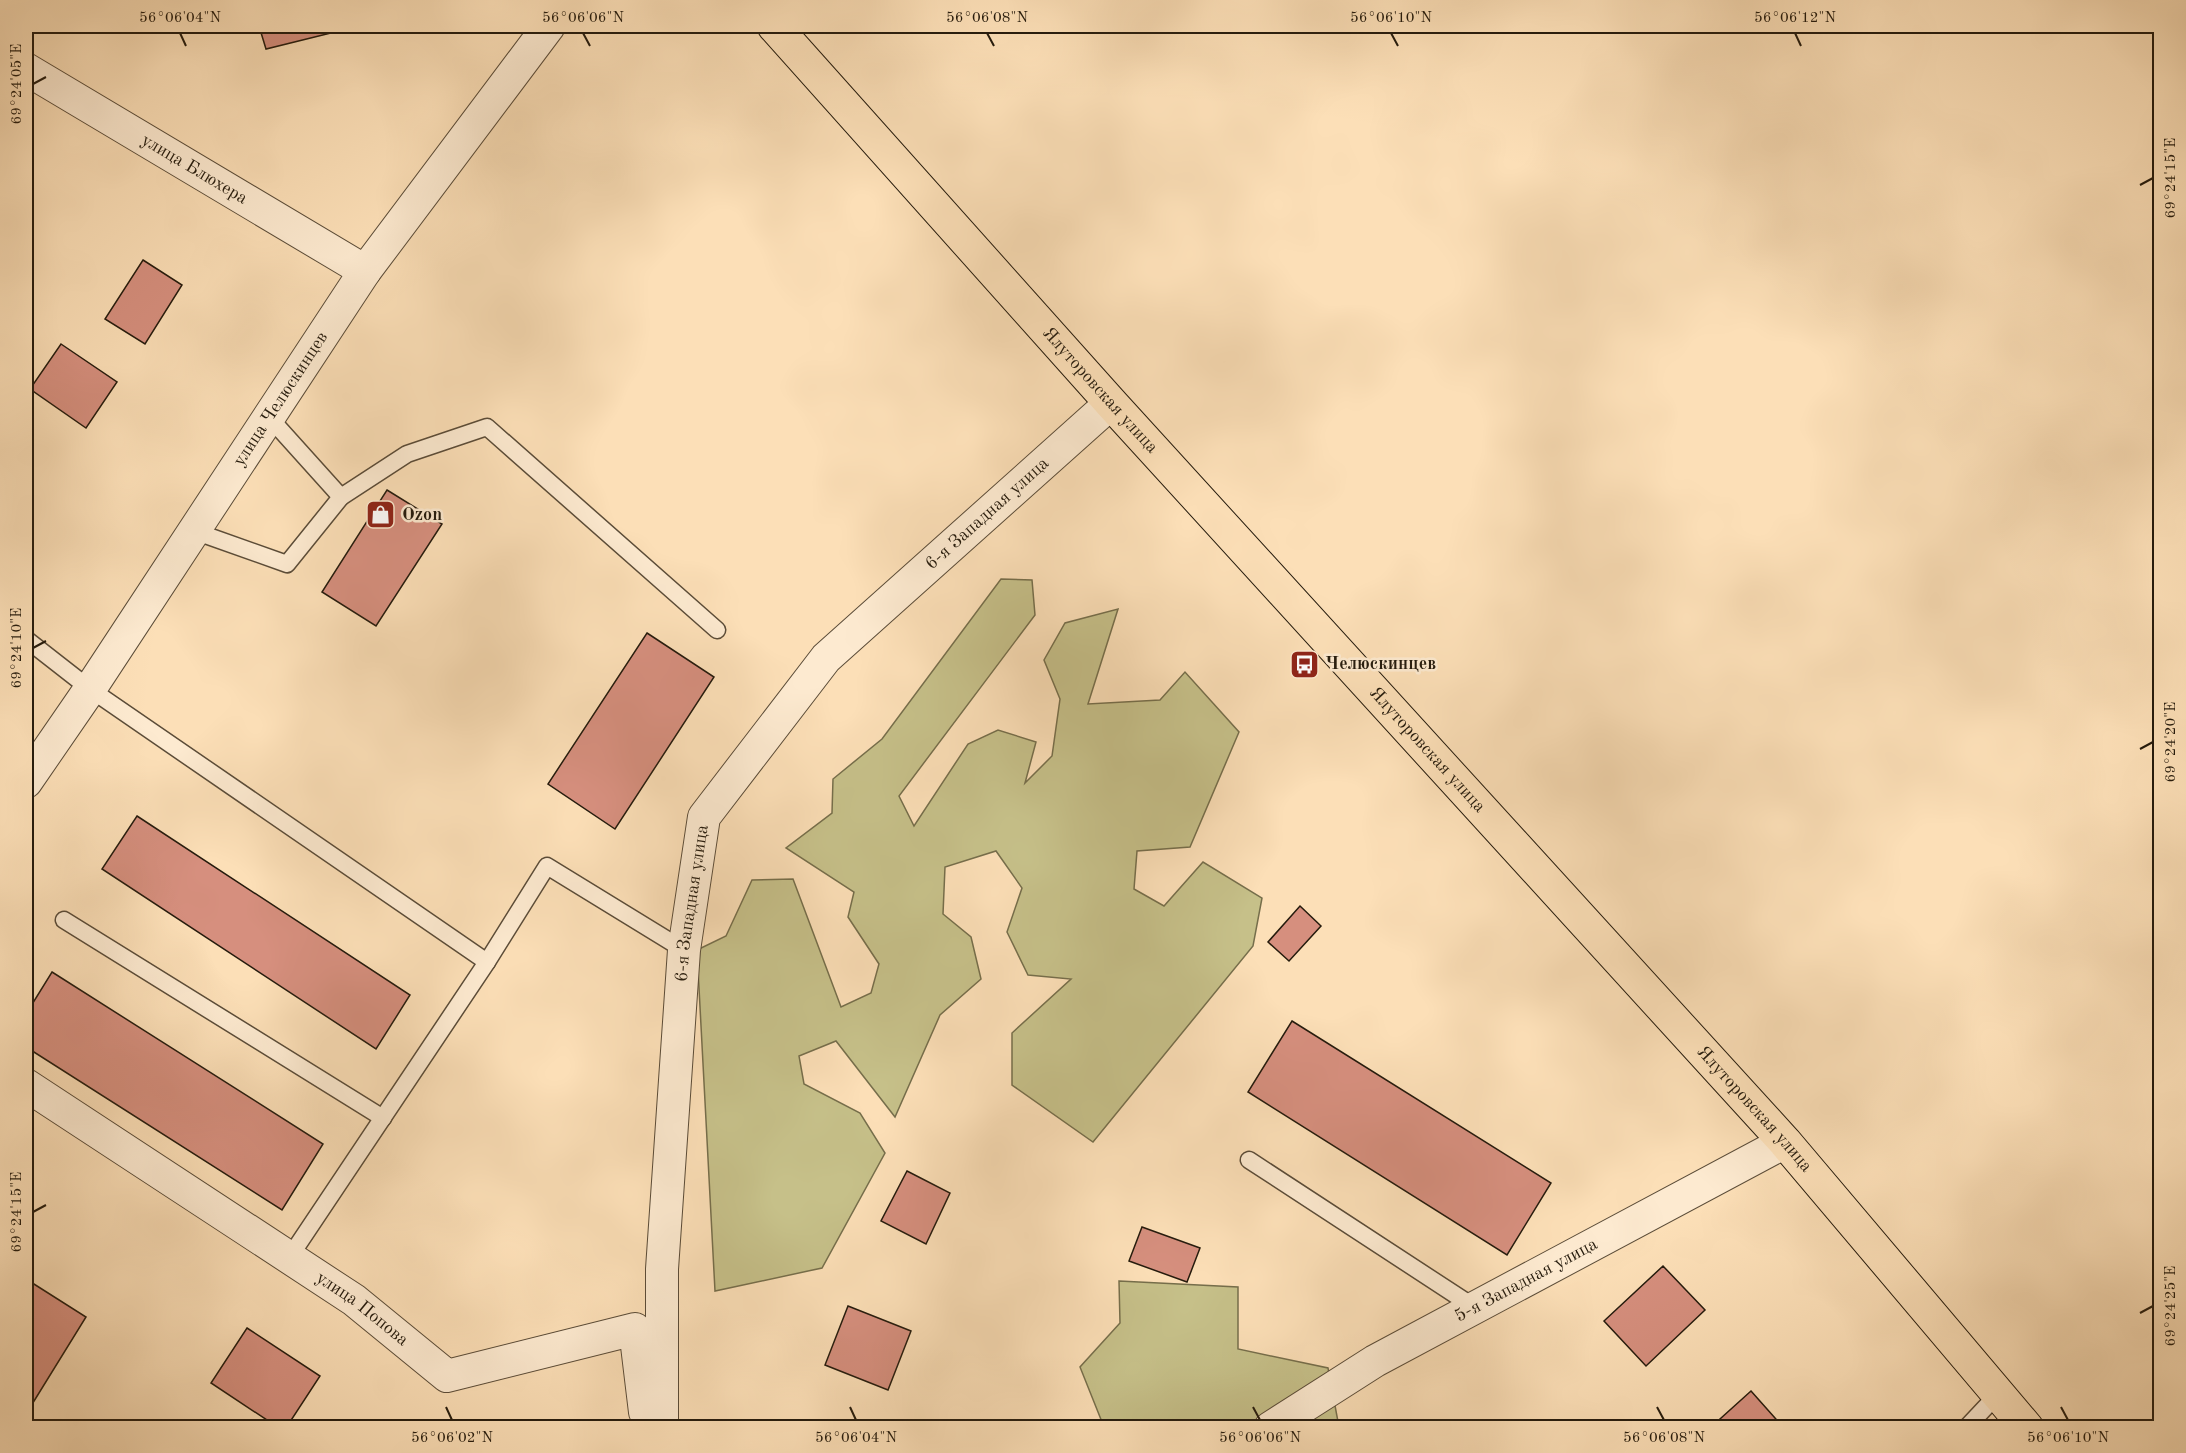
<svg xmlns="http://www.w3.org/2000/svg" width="2186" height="1453" font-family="'Old Standard TT',serif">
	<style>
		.green { fill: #c6c089; stroke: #766e4b; stroke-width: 1.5 }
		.building { fill: #d68f7e; stroke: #251b0d; stroke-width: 1.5 }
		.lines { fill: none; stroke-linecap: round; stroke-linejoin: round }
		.lane-casing { stroke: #5b4c38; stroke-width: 19 }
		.street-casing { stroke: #5b4c38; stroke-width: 34 }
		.primary-casing { stroke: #251b0d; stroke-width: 35 }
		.lane { stroke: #fdead0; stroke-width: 16 }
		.street { stroke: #fdead0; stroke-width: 32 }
		.primary { stroke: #fcdfb7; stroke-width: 33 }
		.ticks { fill: none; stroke: #251b0d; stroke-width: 2 }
		.labels { text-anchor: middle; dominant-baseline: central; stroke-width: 5; stroke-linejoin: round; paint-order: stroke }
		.street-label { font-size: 18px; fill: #251b0d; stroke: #fdead0 }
		.poi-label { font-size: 18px; font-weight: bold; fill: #251b0d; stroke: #fdead0; text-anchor: start }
		.neatline { fill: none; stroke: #251b0d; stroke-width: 2 }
		.ticks-label { font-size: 15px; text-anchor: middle; fill: #251b0d }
	</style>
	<rect width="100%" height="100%" fill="#fcdfb7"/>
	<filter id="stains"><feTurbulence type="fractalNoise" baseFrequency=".00333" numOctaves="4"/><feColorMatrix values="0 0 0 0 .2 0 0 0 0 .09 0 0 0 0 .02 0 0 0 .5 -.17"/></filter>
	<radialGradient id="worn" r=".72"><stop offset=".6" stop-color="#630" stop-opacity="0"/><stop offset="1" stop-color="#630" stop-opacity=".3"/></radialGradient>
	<g class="green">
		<path d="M 1001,579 L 1032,580 L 1035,615 L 899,796 L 914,826 L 968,744 L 998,730 L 1036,742 L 1025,783 L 1052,756 L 1060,699 L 1044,660 L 1065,623 L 1118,609 L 1088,704 L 1160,700 L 1185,672 L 1239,732 L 1190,847 L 1137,851 L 1134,889 L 1164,906 L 1203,862 L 1262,898 L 1253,946 L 1093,1142 L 1012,1085 L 1012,1033 L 1071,979 L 1028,975 L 1007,932 L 1022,888 L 996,851 L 945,867 L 943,914 L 971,937 L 981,979 L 940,1015 L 895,1117 L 836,1041 L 799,1056 L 804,1084 L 860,1113 L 885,1153 L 822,1268 L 715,1291 L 697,950 L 726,936 L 752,880 L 793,879 L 841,1007 L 871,993 L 879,964 L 848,917 L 854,892 L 786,848 L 832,813 L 833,779 L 882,739 Z"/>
		<path d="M 1119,1281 L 1238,1287 L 1238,1349 L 1328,1368 L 1339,1427 L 1104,1427 L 1080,1367 L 1120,1323 Z"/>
	</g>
	<g class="building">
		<path d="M 259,26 L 333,26 L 335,32 L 266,49 Z"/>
		<path d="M 143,260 L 182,285 L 145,344 L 105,319 Z"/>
		<path d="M 61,344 L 117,382 L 86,428 L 30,389 Z"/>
		<path d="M 387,490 L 442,524 L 376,626 L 322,592 Z"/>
		<path d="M 647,633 L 714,677 L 615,829 L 548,784 Z"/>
		<path d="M 137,816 L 410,995 L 376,1049 L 102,869 Z"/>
		<path d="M 1300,906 L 1321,926 L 1289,961 L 1268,942 Z"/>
		<path d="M 52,972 L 323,1144 L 282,1210 L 26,1047 L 26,1014 Z"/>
		<path d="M 1292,1021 L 1551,1183 L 1507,1255 L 1248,1092 Z"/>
		<path d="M 907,1171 L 950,1193 L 926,1244 L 881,1221 Z"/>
		<path d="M 1142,1227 L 1200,1248 L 1187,1282 L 1129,1261 Z"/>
		<path d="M 1663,1266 L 1705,1310 L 1646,1366 L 1604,1321 Z"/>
		<path d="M 26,1279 L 86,1317 L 26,1414 Z"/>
		<path d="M 848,1306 L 911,1331 L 888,1390 L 825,1365 Z"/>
		<path d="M 247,1328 L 320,1376 L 286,1428 L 279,1428 L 211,1383 Z"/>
		<path d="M 1751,1391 L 1784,1428 L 1710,1428 Z"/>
	</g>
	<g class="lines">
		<defs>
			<g id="lane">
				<path d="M 341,497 L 407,454 L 487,427 L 717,630"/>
				<path d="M 194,531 L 287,564 L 341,497 L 269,417"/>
				<path d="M 26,639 L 90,689 L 487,962 L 547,866 L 684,950"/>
				<path d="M 64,920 L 383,1118"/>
				<path d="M 1249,1160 L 1474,1307"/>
				<path d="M 289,1258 L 487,962"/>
				<path d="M 1966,1428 L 1998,1394"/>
			</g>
			<g id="street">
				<path id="s1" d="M 26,69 L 365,271"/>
				<path id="s2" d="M 26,782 L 90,689 L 365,271 L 549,26"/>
				<path id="s3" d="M 26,1085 L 354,1300 L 447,1376 L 635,1329 L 645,1412"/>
				<path id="s4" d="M 662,1428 L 662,1269 L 684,950 L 704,817 L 826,658 L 1111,403"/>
				<path id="s5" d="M 1270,1428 L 1375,1361 L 1785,1142"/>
			</g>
			<g id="primary">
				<path id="s6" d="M 774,26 L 1111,403 L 1785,1142 L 2027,1428"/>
			</g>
		</defs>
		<use href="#lane" class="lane-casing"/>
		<use href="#street" class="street-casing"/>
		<use href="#primary" class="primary-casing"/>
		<use href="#lane" class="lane"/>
		<use href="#street" class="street"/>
		<use href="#primary" class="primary"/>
	</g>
	<path class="ticks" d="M 180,33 L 186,46M 583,33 L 590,46M 987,33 L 994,46M 1391,33 L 1398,46M 1795,33 L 1801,46M 33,84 L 46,77M 2140,185 L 2153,178M 33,648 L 46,641M 2140,749 L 2153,742M 33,1212 L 46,1205M 2140,1313 L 2153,1306M 446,1407 L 452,1420M 850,1407 L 856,1420M 1253,1407 L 1260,1420M 1657,1407 L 1664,1420M 2061,1407 L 2068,1420"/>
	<defs>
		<symbol id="shop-square" viewBox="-11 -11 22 22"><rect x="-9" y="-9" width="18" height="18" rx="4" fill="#8f2418" stroke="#fdead0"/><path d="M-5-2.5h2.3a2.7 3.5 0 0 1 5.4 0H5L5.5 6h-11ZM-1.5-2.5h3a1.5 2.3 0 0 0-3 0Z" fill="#fff"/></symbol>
		<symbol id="bus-square" viewBox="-11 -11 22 22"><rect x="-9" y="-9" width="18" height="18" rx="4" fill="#8f2418" stroke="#fdead0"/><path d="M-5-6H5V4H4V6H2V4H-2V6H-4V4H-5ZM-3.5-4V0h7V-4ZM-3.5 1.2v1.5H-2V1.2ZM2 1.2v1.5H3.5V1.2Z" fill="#fff"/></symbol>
	</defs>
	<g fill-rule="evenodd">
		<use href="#shop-square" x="364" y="498" width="33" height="33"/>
		<use href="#bus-square" x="1288" y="648" width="33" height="33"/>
	</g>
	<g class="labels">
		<g class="street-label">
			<text stroke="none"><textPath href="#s1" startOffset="196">улица Блюхера</textPath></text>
			<text stroke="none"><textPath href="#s6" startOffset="489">Ялуторовская улица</textPath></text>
			<text stroke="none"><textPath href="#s2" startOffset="460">улица Челюскинцев</textPath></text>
			<text stroke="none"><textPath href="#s4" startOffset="1030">6-я Западная улица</textPath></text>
			<text stroke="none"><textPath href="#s6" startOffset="975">Ялуторовская улица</textPath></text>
			<text stroke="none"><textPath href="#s4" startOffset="526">6-я Западная улица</textPath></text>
			<text stroke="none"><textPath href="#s6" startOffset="1461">Ялуторовская улица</textPath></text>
			<text stroke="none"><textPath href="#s5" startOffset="296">5-я Западная улица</textPath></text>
			<text stroke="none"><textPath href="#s3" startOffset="404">улица Попова</textPath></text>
		</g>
		<g class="poi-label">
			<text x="402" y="515">Ozon</text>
			<text x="1325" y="664">Челюскинцев</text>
		</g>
	</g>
	<rect width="2186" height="1453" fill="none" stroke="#fcdfb7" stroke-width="66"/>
	<rect x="33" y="33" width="2120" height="1387" class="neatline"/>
	<g class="ticks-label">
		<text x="180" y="22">56°06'04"N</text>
		<text x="583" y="22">56°06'06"N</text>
		<text x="987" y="22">56°06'08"N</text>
		<text x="1391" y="22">56°06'10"N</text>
		<text x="1795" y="22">56°06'12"N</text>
		<text transform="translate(16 84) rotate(-90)" y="5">69°24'05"E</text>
		<text transform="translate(2170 178) rotate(-90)" y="5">69°24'15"E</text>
		<text transform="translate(16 648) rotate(-90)" y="5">69°24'10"E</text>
		<text transform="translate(2170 742) rotate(-90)" y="5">69°24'20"E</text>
		<text transform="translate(16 1212) rotate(-90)" y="5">69°24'15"E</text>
		<text transform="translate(2170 1306) rotate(-90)" y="5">69°24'25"E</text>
		<text x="452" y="1442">56°06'02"N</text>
		<text x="856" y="1442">56°06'04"N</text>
		<text x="1260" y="1442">56°06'06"N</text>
		<text x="1664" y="1442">56°06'08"N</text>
		<text x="2068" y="1442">56°06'10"N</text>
	</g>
	<rect width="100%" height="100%" filter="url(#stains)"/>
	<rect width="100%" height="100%" fill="url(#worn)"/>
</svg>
